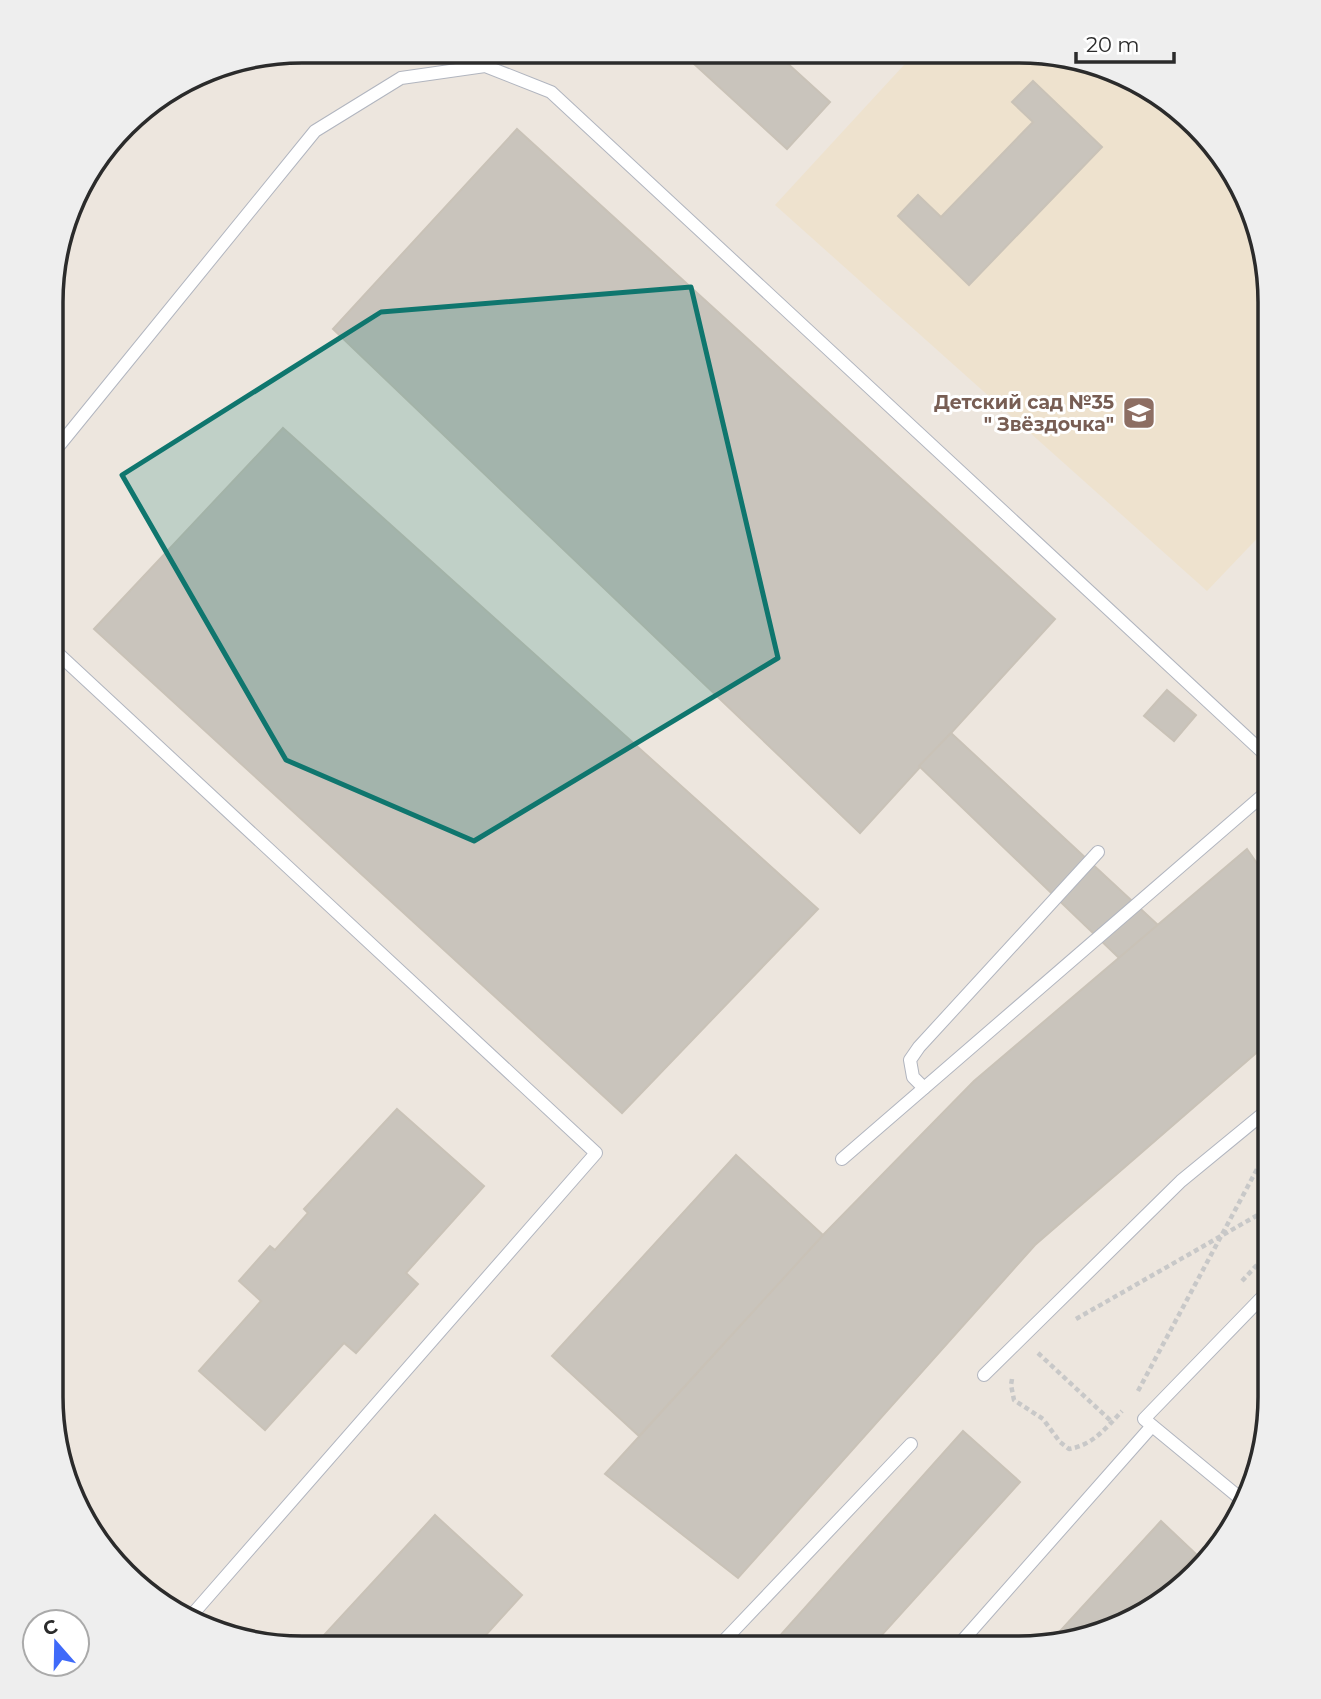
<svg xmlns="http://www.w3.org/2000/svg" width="1321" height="1699" font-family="Montserrat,sans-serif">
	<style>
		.education { fill: #eee2ce }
		.building { fill: #c9c4bc; stroke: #c9c2b7; stroke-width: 2 }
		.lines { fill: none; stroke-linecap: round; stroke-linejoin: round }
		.lane-casing { stroke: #b1b5bf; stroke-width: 14 }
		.path { stroke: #c8c8c8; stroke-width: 4.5; stroke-dasharray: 5 3.5; stroke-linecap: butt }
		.lane { stroke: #fff; stroke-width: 12 }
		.marked { fill: #0f766e; fill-opacity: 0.2; stroke: #0f766e; stroke-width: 5; stroke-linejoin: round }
		.labels { text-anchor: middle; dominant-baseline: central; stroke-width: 6; stroke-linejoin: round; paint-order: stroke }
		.education-label { font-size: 19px; font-weight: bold; fill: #785e54; stroke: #fff; text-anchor: end }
		.rim { fill: none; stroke: #2b2b2b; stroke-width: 3.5 }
	</style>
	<rect width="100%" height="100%" fill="#ede6de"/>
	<path class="education" d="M 915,53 L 1052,53 L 1159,93 L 1244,191 L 1270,302 L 1270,525 L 1207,591 L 775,205 Z"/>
	<g class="building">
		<path d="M 681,52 L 775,52 L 830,102 L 787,149 Z"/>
		<path d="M 1033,81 L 1102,147 L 969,285 L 898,216 L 918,195 L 941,217 L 1033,122 L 1012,102 Z"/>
		<path d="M 517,129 L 1055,619 L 860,833 L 333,329 Z"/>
		<path d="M 283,428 L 818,909 L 622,1113 L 94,629 Z"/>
		<path d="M 1167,690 L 1196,715 L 1174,741 L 1144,716 Z"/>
		<path d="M 951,733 L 1159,926 L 1120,959 L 919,766 Z"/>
		<path d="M 1247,849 L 1270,882 L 1270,1041 L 1035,1245 L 738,1578 L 605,1474 L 823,1235 L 974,1081 Z"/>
		<path d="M 397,1109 L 484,1186 L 406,1273 L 418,1284 L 356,1353 L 344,1343 L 265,1430 L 199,1371 L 261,1301 L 239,1281 L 270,1246 L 275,1250 L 308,1213 L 304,1209 Z"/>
		<path d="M 736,1155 L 823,1235 L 639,1436 L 552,1356 Z"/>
		<path d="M 963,1431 L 1020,1482 L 870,1648 L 769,1648 Z"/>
		<path d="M 435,1515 L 522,1595 L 475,1647 L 314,1646 Z"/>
		<path d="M 1161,1521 L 1196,1554 L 1145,1610 L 1130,1622 L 1051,1641 Z"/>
	</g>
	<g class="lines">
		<defs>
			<g id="lane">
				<path d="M 53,453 L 315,131 L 401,78 L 485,66 L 551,92 L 1270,759"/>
				<path d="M 52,648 L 596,1153 L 191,1616"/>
				<path d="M 924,1088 L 913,1077 L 910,1060 L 919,1047 L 1098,852"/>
				<path d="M 842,1159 L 1270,789"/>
				<path d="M 984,1375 L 1181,1181 L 1270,1108"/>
				<path d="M 1241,1499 L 1144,1419 L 1270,1289"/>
				<path d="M 718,1647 L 911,1444"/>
				<path d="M 956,1648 L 1152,1426"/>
			</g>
		</defs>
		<use href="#lane" class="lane-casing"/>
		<g class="path">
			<path d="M 1242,1281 L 1270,1251"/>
			<path d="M 1076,1319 L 1270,1208"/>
			<path d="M 1038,1353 L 1112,1422"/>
			<path d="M 1012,1379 L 1011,1385 L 1014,1400 L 1043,1419 L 1060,1442 L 1069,1449 C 1093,1445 1106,1428 1122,1411"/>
			<path d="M 1138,1391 L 1270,1145"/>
		</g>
		<use href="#lane" class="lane"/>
	</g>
	<path class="marked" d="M 691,287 L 778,658 L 474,841 L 286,760 L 122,475 L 381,312 Z"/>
	<defs>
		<symbol id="school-square" viewBox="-11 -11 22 22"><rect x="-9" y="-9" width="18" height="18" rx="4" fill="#8d6e63" stroke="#fff"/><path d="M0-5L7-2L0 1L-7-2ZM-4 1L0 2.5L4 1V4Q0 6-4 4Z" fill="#fff"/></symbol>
	</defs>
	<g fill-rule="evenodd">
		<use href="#school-square" x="1120" y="394" width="38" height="38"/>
	</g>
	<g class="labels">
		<g class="education-label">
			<text x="1114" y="402">Детский сад №35<tspan x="1114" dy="22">" Звёздочка"</tspan></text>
		</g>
	</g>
	<path d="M0 0H1321V1699H0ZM302 63H1019A239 239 0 0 1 1258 302V1397A239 239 0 0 1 1019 1636H302A239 239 0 0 1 63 1397V302A239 239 0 0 1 302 63Z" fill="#eee" fill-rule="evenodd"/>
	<path class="rim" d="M302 63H1019A239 239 0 0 1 1258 302V1397A239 239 0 0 1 1019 1636H302A239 239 0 0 1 63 1397V302A239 239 0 0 1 302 63Z"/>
	<g transform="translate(56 1643) rotate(340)"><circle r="33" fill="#ffffff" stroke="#aaaaaa" stroke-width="2"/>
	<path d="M0-5L12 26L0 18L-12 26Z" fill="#3f6af9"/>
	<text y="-10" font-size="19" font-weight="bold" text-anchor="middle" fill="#2b2b2b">С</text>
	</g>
	<path d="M1076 52v10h98v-10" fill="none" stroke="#2b2b2b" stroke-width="3.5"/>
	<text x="1086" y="52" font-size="21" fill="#2b2b2b" stroke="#ffffff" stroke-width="5" paint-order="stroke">20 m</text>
</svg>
